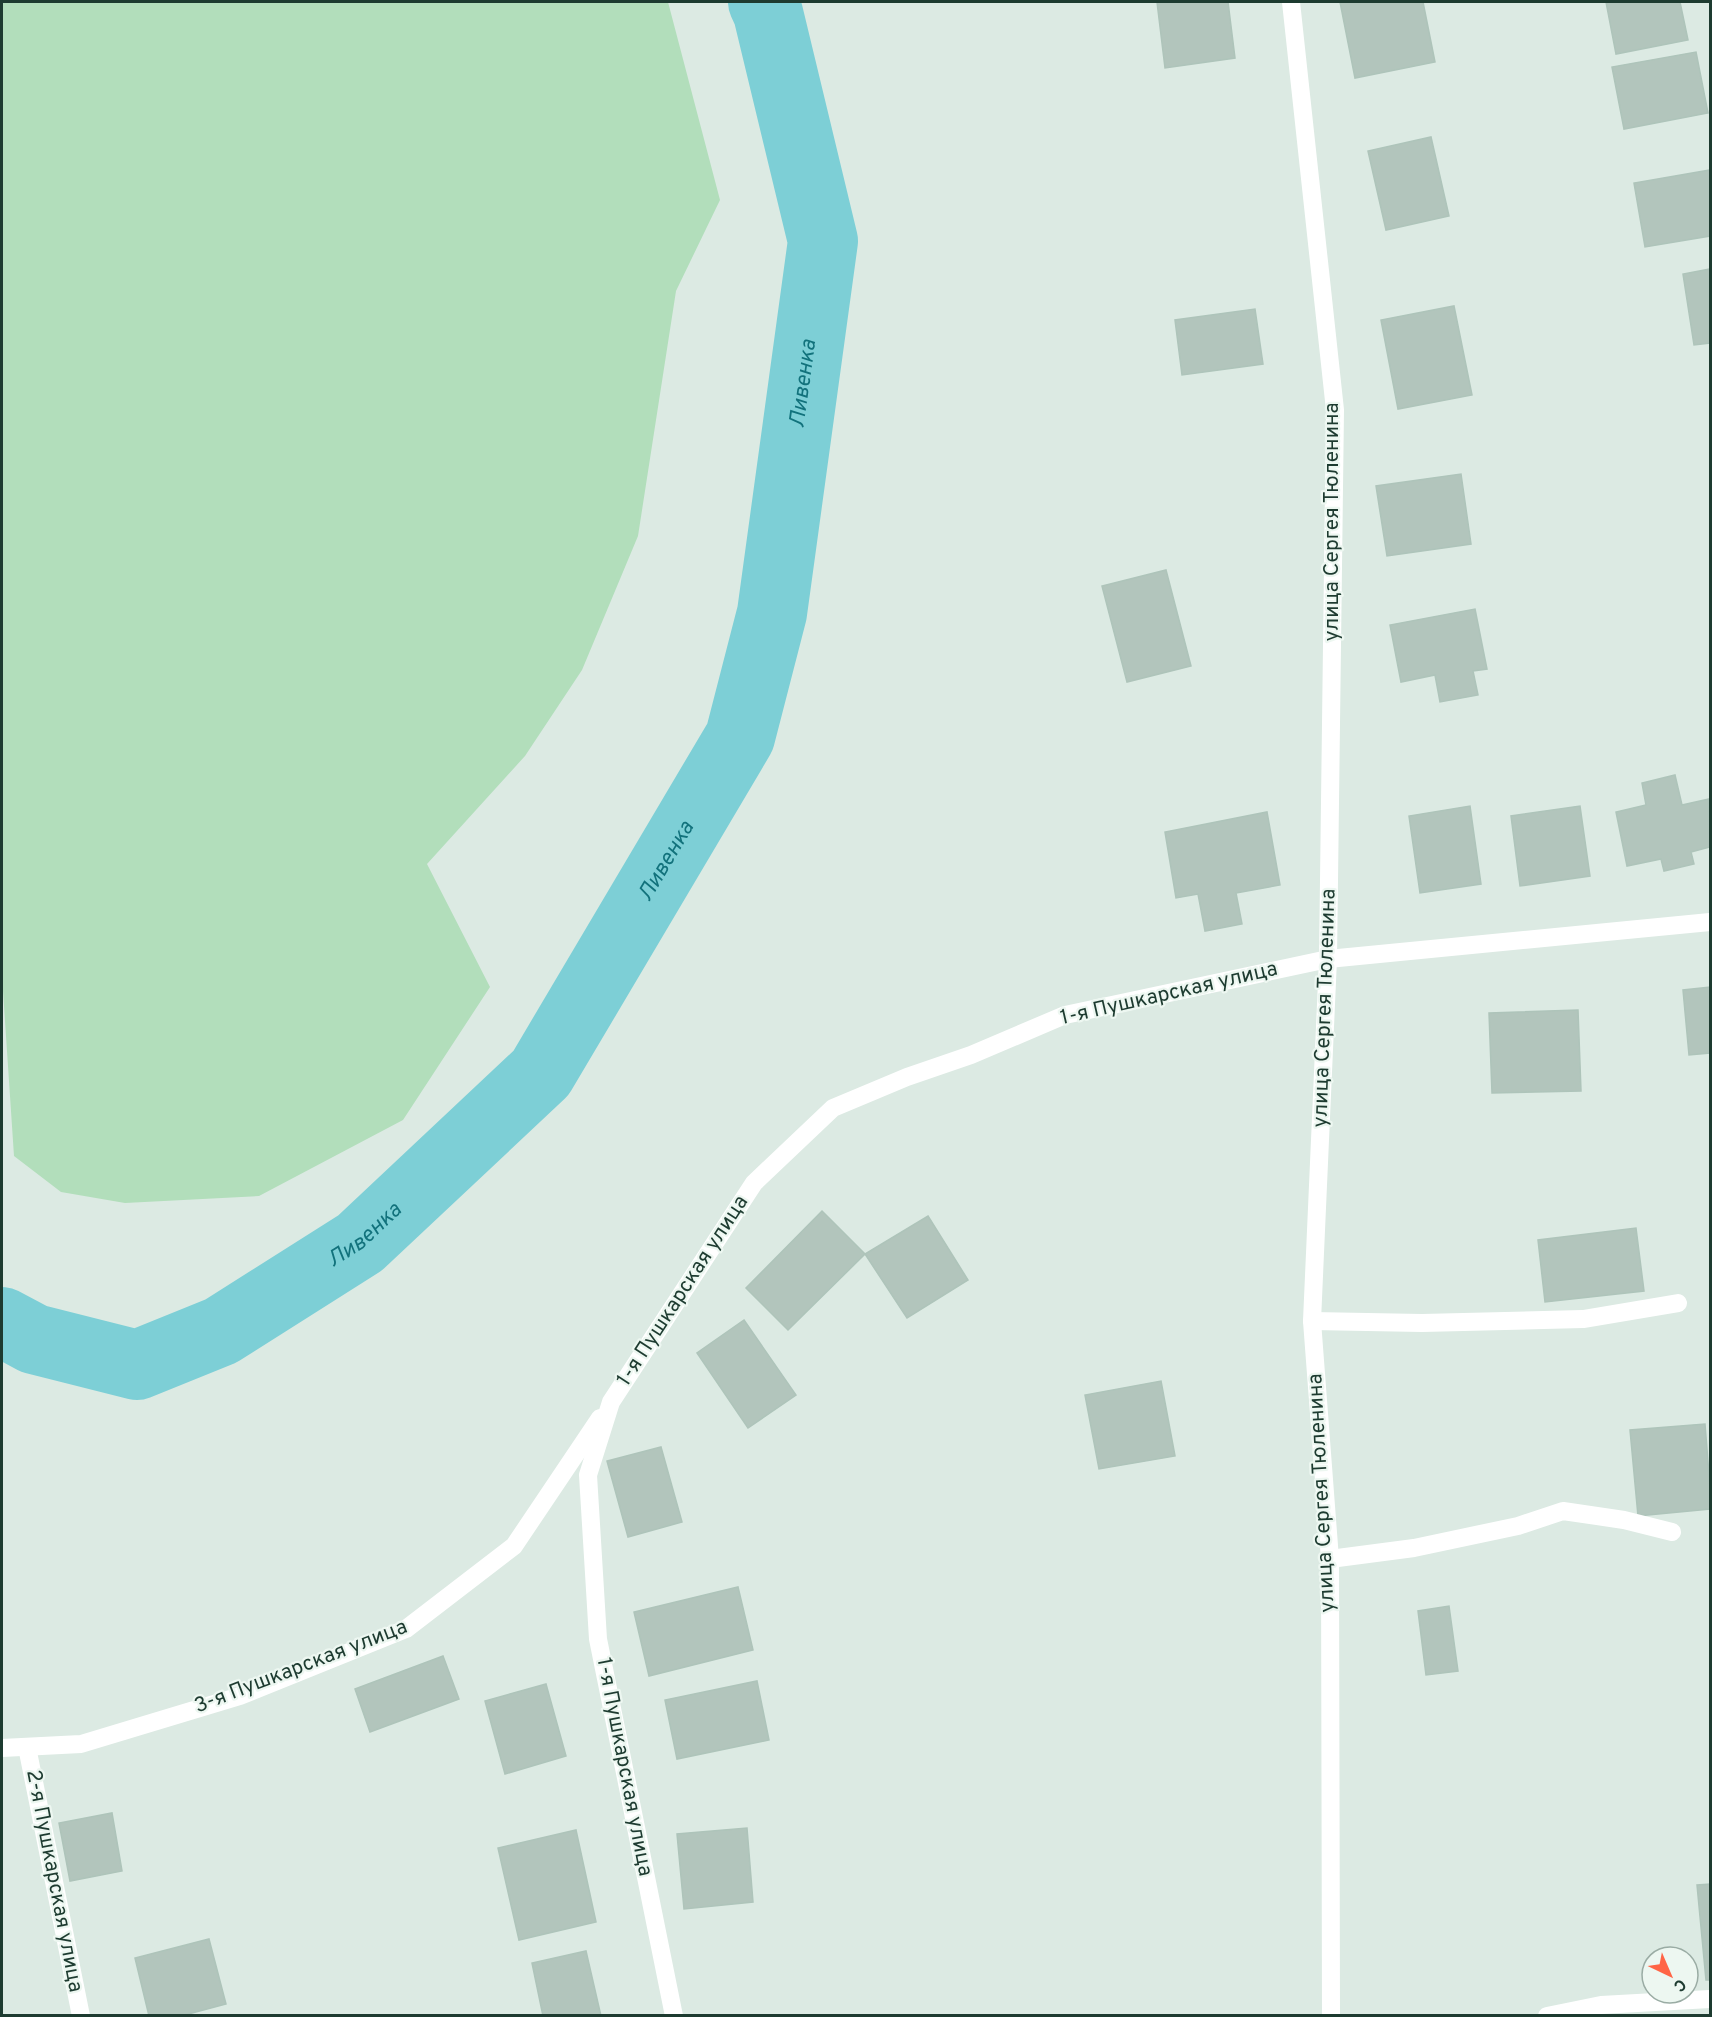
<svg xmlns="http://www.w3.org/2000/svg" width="1712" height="2017" font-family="Overpass,sans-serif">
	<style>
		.green { fill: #b2debb }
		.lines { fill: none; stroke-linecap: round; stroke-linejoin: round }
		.river { stroke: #7dcfd6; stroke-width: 70 }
		.building { fill: #b2c5bc; stroke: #aec4ba; stroke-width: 1.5 }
		.lane { stroke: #fff; stroke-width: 18 }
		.street { stroke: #fff; stroke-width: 18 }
		.labels { text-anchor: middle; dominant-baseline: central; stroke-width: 4.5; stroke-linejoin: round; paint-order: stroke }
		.street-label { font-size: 21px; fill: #1d3b30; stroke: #edf7f1 }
		.water-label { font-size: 22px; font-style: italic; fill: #12727c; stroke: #edf7f1 }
	</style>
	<rect width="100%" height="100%" fill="#dceae3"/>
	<path class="green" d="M 2,2 L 668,2 L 720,200 L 676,291 L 638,536 L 582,670 L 525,756 L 427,864 L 490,987 L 403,1120 L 259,1196 L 125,1203 L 61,1192 L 14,1156 L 3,991 L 2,988 Z"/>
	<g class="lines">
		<path class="river" id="s1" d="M 2,1322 L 34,1339 L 137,1365 L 221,1331 L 360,1243 L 541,1073 L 740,737 L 772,613 L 823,241 L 768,13 L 763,2"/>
	</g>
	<g class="building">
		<path d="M 1157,2 L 1228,2 L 1235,58 L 1165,68 Z"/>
		<path d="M 1340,2 L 1423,2 L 1435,62 L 1355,78 Z"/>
		<path d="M 1606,2 L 1680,2 L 1688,40 L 1616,54 Z"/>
		<path d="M 1696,52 L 1708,113 L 1624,129 L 1612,67 Z"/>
		<path d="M 1431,137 L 1449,216 L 1386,230 L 1368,151 Z"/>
		<path d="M 1710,170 L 1710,236 L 1645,247 L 1634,183 Z"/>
		<path d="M 1710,269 L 1710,343 L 1694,345 L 1683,274 Z"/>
		<path d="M 1454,306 L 1472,395 L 1398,409 L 1381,320 Z"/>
		<path d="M 1255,309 L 1263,364 L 1182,375 L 1175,320 Z"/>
		<path d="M 1461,474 L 1471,544 L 1387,556 L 1376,486 Z"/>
		<path d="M 1166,570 L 1191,666 L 1127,682 L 1102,586 Z"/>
		<path d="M 1475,609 L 1487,669 L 1473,671 L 1478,695 L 1440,702 L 1435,675 L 1401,682 L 1390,625 Z"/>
		<path d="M 1675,775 L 1682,805 L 1709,799 L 1710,847 L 1691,852 L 1694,864 L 1664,871 L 1661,859 L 1627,866 L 1616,812 L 1646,805 L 1642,783 Z"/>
		<path d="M 1470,806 L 1481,884 L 1420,893 L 1409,816 Z"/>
		<path d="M 1580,806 L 1590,876 L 1520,886 L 1511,816 Z"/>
		<path d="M 1267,812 L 1280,885 L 1236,893 L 1242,924 L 1205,931 L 1198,894 L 1176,898 L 1165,832 Z"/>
		<path d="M 1710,987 L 1710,1053 L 1689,1055 L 1683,990 Z"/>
		<path d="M 1578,1010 L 1581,1091 L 1492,1093 L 1489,1013 Z"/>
		<path d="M 822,1211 L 865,1254 L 788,1330 L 746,1288 Z"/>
		<path d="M 928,1216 L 968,1280 L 907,1318 L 865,1254 Z"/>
		<path d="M 1636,1228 L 1644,1291 L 1545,1302 L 1538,1240 Z"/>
		<path d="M 744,1320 L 796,1395 L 748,1428 L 697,1353 Z"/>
		<path d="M 1161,1381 L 1175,1456 L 1099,1469 L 1085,1395 Z"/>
		<path d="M 1705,1424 L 1710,1487 L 1710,1509 L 1638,1516 L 1630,1430 Z"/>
		<path d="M 661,1447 L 682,1522 L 628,1537 L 607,1461 Z"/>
		<path d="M 738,1587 L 753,1650 L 649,1676 L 634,1612 Z"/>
		<path d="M 1449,1606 L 1458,1671 L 1426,1675 L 1418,1611 Z"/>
		<path d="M 443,1656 L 459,1699 L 370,1732 L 355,1689 Z"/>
		<path d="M 757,1681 L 769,1740 L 677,1759 L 665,1700 Z"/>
		<path d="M 546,1684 L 566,1756 L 505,1774 L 485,1701 Z"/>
		<path d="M 112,1813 L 122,1871 L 70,1881 L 59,1823 Z"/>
		<path d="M 747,1828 L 753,1902 L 684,1909 L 677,1834 Z"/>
		<path d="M 576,1830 L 596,1922 L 519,1940 L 498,1848 Z"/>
		<path d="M 1710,1884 L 1710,1980 L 1706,1980 L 1697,1885 Z"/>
		<path d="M 209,1939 L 226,2004 L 181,2016 L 149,2016 L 135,1958 Z"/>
		<path d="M 586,1951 L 601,2016 L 543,2016 L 532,1963 Z"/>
	</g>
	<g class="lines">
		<g class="lane">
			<path d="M 1312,1321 L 1422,1323 L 1583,1319 L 1678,1303"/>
			<path d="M 1330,1559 L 1414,1548 L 1518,1526 L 1563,1511 L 1624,1520 L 1672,1532"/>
			<path d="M 1547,2016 L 1601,2005 L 1710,1999"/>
		</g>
		<g class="street">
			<path d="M 1291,2 L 1335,410 L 1328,959 L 1312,1321 L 1330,1559 L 1331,2016"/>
			<path d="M 27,1747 L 81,2016"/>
			<path d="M 2,1748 L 81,1744 L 240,1696 L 406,1629 L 514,1546 L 600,1418"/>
			<path d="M 674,2016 L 598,1639 L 588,1475 L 611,1402 L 754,1183 L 833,1108 L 907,1077 L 971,1055 L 1065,1015 L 1328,959 L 1710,922"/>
		</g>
	</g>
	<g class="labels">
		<g class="street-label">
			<text transform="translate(1332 522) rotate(-90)">улица Сергея Тюленина</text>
			<text transform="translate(1169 994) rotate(-13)">1-я Пушкарская улица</text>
			<text transform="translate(1325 1008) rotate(-88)">улица Сергея Тюленина</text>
			<text transform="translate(683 1291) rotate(-57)">1-я Пушкарская улица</text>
			<text transform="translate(1322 1493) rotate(-93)">улица Сергея Тюленина</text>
			<text transform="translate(301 1667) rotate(-21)">3-я Пушкарская улица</text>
			<text transform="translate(624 1767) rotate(79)">1-я Пушкарская улица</text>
			<text transform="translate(54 1881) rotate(79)">2-я Пушкарская улица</text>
		</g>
		<g class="water-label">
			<text stroke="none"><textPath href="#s1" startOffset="1396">Ливенка</textPath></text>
			<text stroke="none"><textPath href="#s1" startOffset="892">Ливенка</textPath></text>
			<text stroke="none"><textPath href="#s1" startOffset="406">Ливенка</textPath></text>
		</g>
	</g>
	<rect width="1712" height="2017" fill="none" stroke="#1d3b30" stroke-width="6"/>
	<g transform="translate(1670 1975) rotate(136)"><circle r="28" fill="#edf7f1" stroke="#9aaca4" stroke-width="1.5"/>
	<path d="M0-4.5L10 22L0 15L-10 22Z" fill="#ff6546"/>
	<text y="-9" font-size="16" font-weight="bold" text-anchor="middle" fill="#1d3b30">С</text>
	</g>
</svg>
